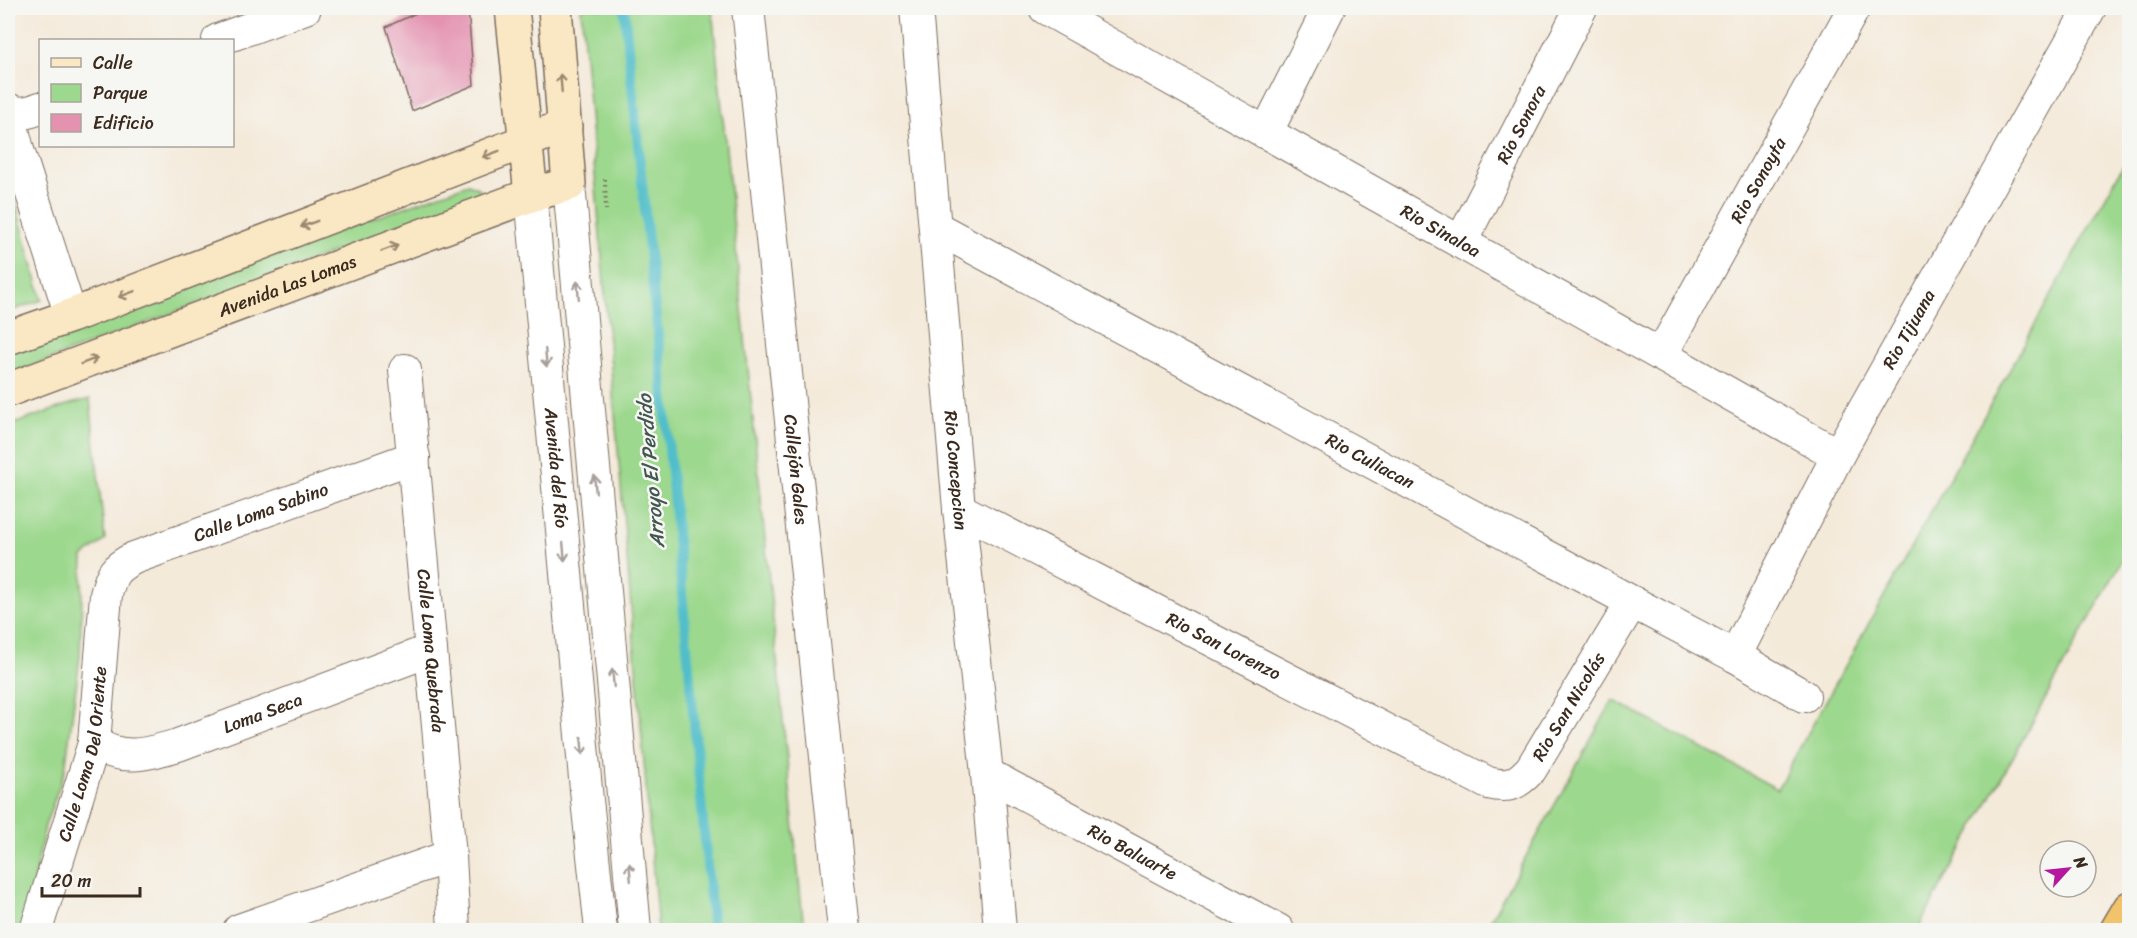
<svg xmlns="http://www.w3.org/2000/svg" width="2137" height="938" font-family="Sriracha,sans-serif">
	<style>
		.green { fill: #9cd88d; stroke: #6c8156; stroke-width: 1.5 }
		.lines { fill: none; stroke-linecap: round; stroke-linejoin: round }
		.stream { stroke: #51beca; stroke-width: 10 }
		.building { fill: #e492b0 }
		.street-casing { stroke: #7c6d60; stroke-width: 34 }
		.secondary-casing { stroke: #7c6d60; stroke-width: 36 }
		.highway-casing { stroke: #7c6d60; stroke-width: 36 }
		.path { stroke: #7c6d60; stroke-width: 4; stroke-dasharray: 1.5 4.5; stroke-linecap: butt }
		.street { stroke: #fff; stroke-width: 32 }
		.secondary { stroke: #fae7c3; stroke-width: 33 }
		.highway { stroke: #f2c36a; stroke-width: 33 }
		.oneway { stroke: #9a8870 }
		.oneway2 { stroke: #a79f9a }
		.labels { text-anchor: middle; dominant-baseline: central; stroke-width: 5; stroke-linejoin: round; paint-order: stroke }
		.street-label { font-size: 18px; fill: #3b2a1e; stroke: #f6f6f2 }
		.water-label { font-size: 20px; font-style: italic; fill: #425652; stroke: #f6f6f2 }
	</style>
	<rect width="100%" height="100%" fill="#f6f6f2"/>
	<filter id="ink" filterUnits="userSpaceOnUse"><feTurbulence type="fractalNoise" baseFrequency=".0167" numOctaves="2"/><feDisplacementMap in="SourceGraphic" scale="12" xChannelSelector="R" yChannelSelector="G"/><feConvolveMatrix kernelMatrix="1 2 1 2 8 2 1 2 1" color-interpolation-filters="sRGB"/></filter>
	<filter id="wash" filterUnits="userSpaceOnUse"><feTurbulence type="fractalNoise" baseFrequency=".008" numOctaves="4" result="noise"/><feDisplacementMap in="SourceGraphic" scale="24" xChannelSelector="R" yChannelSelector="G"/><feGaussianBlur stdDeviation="1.35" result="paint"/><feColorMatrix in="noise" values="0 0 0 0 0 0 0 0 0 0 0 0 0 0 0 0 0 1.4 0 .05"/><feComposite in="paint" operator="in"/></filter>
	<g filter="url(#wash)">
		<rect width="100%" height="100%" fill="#f4eada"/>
		<g class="green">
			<path d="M 581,8 L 712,8 L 804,930 L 658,930 Z"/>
			<path d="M 2129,155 L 2129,548 L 1917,930 L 1485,930 L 1613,700 L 1777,789 Z"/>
			<path d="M 8,176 L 42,300 L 8,312 Z"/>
			<path d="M 468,184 L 480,189 L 480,197 L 8,375 L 8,351 Z"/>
			<path d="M 90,399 L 105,540 L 83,557 L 80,657 L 65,770 L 45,826 L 24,930 L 8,930 L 8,426 L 67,405 Z"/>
		</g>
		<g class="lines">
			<path class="stream" d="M 624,8 L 664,395 L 713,930"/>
		</g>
		<g id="blocks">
			<path class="building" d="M 427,8 L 468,8 L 474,85 L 412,111 L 386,27 Z"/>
		</g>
	</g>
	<g filter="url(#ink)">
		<use href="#blocks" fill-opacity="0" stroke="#7c6d60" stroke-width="1.5"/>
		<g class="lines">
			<defs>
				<g id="street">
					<path id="s1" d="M 748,8 L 844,930"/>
					<path id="s2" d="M 916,8 L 959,509 L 987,774 L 1000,930"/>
					<path id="s3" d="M 1045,8 L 1838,455"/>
					<path d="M 218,40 L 305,8"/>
					<path d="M 8,109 C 19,115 28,113 40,108"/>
					<path d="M 8,110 L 18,150 L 71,316"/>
					<path d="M 1266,133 L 1329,8"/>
					<path d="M 569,184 L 635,930"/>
					<path id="s4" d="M 531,195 L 587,800 L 601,930"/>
					<path id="s5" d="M 935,227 L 1632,602 L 1735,656 L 1804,696"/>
					<path id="s6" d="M 1461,242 L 1581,8"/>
					<path id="s7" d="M 1661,355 L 1854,8"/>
					<path id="s8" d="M 405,370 L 450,856 L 454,930"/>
					<path id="s9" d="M 959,509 L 1488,783 C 1509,788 1516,785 1531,769 L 1632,602"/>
					<path id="s10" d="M 1735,656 L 1838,455 L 2090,8"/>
					<path id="s11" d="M 94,743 C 123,762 147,754 178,745 L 431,650"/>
					<path id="s12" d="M 987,774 L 1278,930"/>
					<path id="s13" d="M 36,930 L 94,743 L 106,595 C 111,574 114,568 134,558 L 414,457"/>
					<path d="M 239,930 L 450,856"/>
				</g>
				<g id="secondary">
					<path d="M 512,8 L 531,195"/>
					<path d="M 8,338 L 71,316 L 565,126"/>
					<path id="s14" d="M 8,390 L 531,195 L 569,184 L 555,8"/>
				</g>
				<path id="highway" d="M 2117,930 L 2130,908"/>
			</defs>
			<use href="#street" class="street-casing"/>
			<use href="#secondary" class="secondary-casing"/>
			<use href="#highway" class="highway-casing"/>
			<path class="path" d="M 605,179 L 606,210"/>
			<use href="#street" class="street"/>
			<use href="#secondary" class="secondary"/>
			<use href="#highway" class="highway"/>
		</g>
		<defs><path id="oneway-shaft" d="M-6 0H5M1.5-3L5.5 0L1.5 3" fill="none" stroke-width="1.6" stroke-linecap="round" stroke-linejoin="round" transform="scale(1.5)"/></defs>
		<g class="oneway">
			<use href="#oneway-shaft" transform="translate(561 83) rotate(-95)"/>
			<use href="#oneway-shaft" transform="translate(491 154) rotate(159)"/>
			<use href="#oneway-shaft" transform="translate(309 224) rotate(159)"/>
			<use href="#oneway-shaft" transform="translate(390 248) rotate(-21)"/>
			<use href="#oneway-shaft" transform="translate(127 294) rotate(159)"/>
			<use href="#oneway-shaft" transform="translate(89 361) rotate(-20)"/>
		</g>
		<g class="oneway2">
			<use href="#oneway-shaft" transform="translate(578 290) rotate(-95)"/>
			<use href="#oneway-shaft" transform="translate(546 358) rotate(85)"/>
			<use href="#oneway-shaft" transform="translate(595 484) rotate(-95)"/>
			<use href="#oneway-shaft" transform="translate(564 552) rotate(85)"/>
			<use href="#oneway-shaft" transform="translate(613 678) rotate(-95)"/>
			<use href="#oneway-shaft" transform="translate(582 746) rotate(85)"/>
			<use href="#oneway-shaft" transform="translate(630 872) rotate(-95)"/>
		</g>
	</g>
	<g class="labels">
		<g class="street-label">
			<text stroke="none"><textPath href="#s6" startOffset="132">Rio Sonora</textPath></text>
			<text stroke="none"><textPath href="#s7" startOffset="200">Rio Sonoyta</textPath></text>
			<text stroke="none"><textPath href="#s3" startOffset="454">Rio Sinaloa</textPath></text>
			<text stroke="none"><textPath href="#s14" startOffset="298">Avenida Las Lomas</textPath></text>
			<text stroke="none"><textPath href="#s10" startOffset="370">Rio Tijuana</textPath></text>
			<text stroke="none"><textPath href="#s5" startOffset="494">Rio Culiacan</textPath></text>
			<text stroke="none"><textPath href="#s4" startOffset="274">Avenida del Río</textPath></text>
			<text stroke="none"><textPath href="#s1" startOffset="464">Callejón Gales</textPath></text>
			<text stroke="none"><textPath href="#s2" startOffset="464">Rio Concepcion</textPath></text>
			<text stroke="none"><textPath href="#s13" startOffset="528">Calle Loma Sabino</textPath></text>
			<text stroke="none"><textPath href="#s9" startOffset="298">Rio San Lorenzo</textPath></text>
			<text stroke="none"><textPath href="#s8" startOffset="282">Calle Loma Quebrada</textPath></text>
			<text stroke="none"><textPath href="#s9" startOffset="717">Rio San Nicolás</textPath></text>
			<text stroke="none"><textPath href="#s11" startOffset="178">Loma Seca</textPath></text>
			<text stroke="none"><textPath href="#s13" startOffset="183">Calle Loma Del Oriente</textPath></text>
			<text stroke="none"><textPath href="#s12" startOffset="165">Rio Baluarte</textPath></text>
		</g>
		<g class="water-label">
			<text transform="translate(651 471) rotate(-95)">Arroyo El Perdido</text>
		</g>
	</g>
	<rect width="2137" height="938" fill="none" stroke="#f6f6f2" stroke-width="30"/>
	<rect x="39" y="39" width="195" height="108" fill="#f6f6f2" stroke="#aba49d" stroke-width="1.5"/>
	<rect x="51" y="58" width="30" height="9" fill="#fae7c3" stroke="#aba49d" stroke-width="1.5"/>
	<text x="93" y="69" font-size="18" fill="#3b2a1e">Calle</text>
	<rect x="51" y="84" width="30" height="18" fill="#9cd88d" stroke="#aba49d" stroke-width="1.5"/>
	<text x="93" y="99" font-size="18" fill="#3b2a1e">Parque</text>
	<rect x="51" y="114" width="30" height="18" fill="#e492b0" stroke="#aba49d" stroke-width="1.5"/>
	<text x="93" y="129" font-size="18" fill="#3b2a1e">Edificio</text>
	<g transform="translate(2068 869) rotate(63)"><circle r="28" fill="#f6f6f2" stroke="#aba49d" stroke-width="1.5"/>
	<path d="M0-4.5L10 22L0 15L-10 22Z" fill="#b5179e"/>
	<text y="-9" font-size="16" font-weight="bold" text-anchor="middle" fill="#3b2a1e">N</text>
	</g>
	<path d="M42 887v9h98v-9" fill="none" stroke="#3b2a1e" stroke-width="3"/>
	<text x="51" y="887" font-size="18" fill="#3b2a1e" stroke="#f6f6f2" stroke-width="4.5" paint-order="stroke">20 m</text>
</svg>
